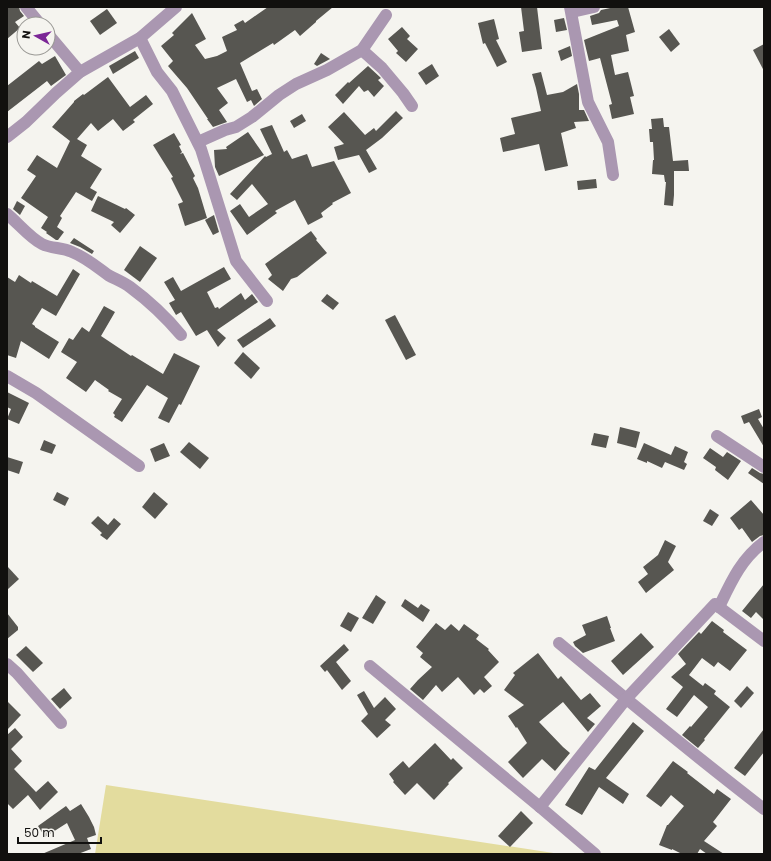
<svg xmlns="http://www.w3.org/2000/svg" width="771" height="861" font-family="Poppins,sans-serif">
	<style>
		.green { fill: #e3dc9e }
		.building { fill: #575651 }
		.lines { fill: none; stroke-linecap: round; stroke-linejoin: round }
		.street { stroke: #aa97b1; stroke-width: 12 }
	</style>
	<rect width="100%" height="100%" fill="#f5f4ef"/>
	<path class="green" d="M 106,785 L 560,854 L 95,854 Z"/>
	<g class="building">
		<path d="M 7,7 L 19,7 L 20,11 L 24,16 L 15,22 L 20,28 L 7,39 Z"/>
		<path d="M 268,7 L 333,7 L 316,21 L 316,22 L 300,36 L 295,30 L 274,45 L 273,43 L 240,63 L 252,91 L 257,89 L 262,99 L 254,106 L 251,100 L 247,102 L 236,79 L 217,88 L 228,103 L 219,110 L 227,122 L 213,127 L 207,119 L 208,119 L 187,88 L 168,66 L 173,61 L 161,46 L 174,35 L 172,33 L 192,13 L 206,39 L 195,45 L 205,59 L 217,56 L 227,51 L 222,37 L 237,30 L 234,25 L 243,20 L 245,23 Z"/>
		<path d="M 521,7 L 537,7 L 542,49 L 522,52 L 519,32 L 524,31 Z"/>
		<path d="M 615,7 L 628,7 L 635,32 L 626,35 L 629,51 L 611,55 L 615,75 L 628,72 L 634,96 L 630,97 L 634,114 L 612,119 L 609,105 L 612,104 L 600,58 L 589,61 L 584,40 L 619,26 L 617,20 L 592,25 L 590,16 L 599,13 L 601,10 Z"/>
		<path d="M 107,9 L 117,23 L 100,35 L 90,21 Z"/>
		<path d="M 564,18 L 567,30 L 556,32 L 554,20 Z"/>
		<path d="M 494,19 L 499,39 L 496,40 L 507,62 L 497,67 L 485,43 L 483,44 L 478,23 Z"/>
		<path d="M 402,27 L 410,36 L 407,39 L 418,49 L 406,62 L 396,53 L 398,51 L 388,39 Z"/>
		<path d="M 669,29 L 680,44 L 671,52 L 659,37 Z"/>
		<path d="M 764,44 L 764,71 L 753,50 Z"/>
		<path d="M 570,46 L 572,56 L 561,61 L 558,51 Z"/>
		<path d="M 135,51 L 139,58 L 113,74 L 109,66 Z"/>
		<path d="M 321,53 L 330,59 L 317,66 L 314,64 Z"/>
		<path d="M 55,56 L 66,75 L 51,86 L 47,81 L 7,112 L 7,86 L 39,61 L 42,64 Z"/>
		<path d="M 432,64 L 439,76 L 426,85 L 418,73 Z"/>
		<path d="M 368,66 L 381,78 L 378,80 L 384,86 L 374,97 L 368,90 L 364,92 L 359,86 L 343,104 L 335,95 L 348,82 L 349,83 Z"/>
		<path d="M 541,72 L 547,95 L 563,92 L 577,84 L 579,94 L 579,110 L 584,110 L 589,121 L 574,122 L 576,128 L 561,133 L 568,166 L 545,171 L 539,144 L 503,152 L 500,138 L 515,134 L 511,118 L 541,111 L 536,88 L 532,74 Z"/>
		<path d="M 108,77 L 130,107 L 146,95 L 153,104 L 133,120 L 135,122 L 123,131 L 113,119 L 98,131 L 91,123 L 77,139 L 87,145 L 81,156 L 102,169 L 90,188 L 97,192 L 92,201 L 76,192 L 60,216 L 62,218 L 57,227 L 64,232 L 58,240 L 56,240 L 46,233 L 47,232 L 41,228 L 48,217 L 21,198 L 36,176 L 27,170 L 37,155 L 57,168 L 70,141 L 52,127 L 74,102 L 74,101 L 83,94 L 84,95 Z"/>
		<path d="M 396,111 L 403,118 L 382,138 L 366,150 L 377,169 L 369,173 L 359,155 L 338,160 L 334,147 L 344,144 L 328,127 L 344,112 L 365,135 L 374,128 L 376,131 Z"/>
		<path d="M 302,114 L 306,121 L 294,128 L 290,121 Z"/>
		<path d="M 663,118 L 664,127 L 669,127 L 673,161 L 688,160 L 689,171 L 674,171 L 674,195 L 673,206 L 664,205 L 666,182 L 665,182 L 664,175 L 652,174 L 653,160 L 654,160 L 653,142 L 650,142 L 649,129 L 652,129 L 651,119 Z"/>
		<path d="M 272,125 L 284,152 L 287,150 L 292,159 L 307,154 L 312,167 L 334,161 L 351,193 L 332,203 L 333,204 L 321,213 L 323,217 L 308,225 L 295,200 L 275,211 L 277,213 L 247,235 L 230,211 L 240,204 L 249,217 L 268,204 L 252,184 L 237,200 L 230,194 L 265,156 L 266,157 L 272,154 L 260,129 Z"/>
		<path d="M 248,132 L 264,155 L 219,176 L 215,167 L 214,150 L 227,149 L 226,147 Z"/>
		<path d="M 174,133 L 181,145 L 179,146 L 182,152 L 180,154 L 183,153 L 195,176 L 193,178 L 198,188 L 207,218 L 185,226 L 178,204 L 183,202 L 171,178 L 173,177 L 153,145 Z"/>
		<path d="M 596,179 L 597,188 L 578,190 L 577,181 Z"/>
		<path d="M 98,196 L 125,209 L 126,208 L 135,215 L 120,233 L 111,225 L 114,222 L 91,211 Z"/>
		<path d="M 17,201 L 25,206 L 20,215 L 13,209 Z"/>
		<path d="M 214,215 L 219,232 L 213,235 L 205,220 Z"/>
		<path d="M 311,231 L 317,239 L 316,240 L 327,253 L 297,277 L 291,279 L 283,291 L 268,279 L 272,275 L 265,264 Z"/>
		<path d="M 74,238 L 94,251 L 92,254 L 80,247 L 70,243 Z"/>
		<path d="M 140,246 L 157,258 L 140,282 L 124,270 Z"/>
		<path d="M 224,267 L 231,279 L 207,292 L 215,308 L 218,307 L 219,309 L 241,293 L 245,300 L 252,294 L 258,302 L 217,330 L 226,338 L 218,347 L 207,330 L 196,336 L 181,312 L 176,315 L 169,303 L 175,300 L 164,282 L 173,277 L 181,291 Z"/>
		<path d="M 73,269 L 80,274 L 56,316 L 42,308 L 32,324 L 35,326 L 35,327 L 59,342 L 49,359 L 21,341 L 16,358 L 7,355 L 7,277 L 15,282 L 19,275 L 31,283 L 32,281 L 57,296 Z"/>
		<path d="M 327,294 L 339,303 L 333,310 L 321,301 Z"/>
		<path d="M 104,306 L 115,312 L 101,336 L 131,356 L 132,355 L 163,374 L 174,353 L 200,366 L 181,405 L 179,404 L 169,423 L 158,418 L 168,398 L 147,385 L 122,422 L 114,417 L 115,415 L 113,413 L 122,399 L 108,391 L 109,390 L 95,380 L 86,392 L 66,378 L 77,362 L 61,352 L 69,338 L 73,340 L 82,327 L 89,332 Z"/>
		<path d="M 395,315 L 416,355 L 406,360 L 385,320 Z"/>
		<path d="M 270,318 L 276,326 L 243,348 L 237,340 Z"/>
		<path d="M 243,352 L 260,368 L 251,379 L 234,363 Z"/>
		<path d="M 7,392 L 29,403 L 19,424 L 7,419 L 11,409 L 7,407 Z"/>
		<path d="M 759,409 L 762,417 L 758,419 L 764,429 L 764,447 L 749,422 L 744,424 L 741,416 Z"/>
		<path d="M 620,427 L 640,432 L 636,448 L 617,443 Z"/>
		<path d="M 594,433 L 609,436 L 606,448 L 591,445 Z"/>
		<path d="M 44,440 L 56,445 L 52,454 L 40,450 Z"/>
		<path d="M 189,442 L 209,458 L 200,469 L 180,452 Z"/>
		<path d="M 164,443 L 170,456 L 155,462 L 150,449 Z"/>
		<path d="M 644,443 L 671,455 L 675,446 L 688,452 L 684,462 L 687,464 L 684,470 L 665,462 L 662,468 L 647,461 L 647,463 L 637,459 Z"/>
		<path d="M 710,448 L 723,457 L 727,452 L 741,461 L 728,480 L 715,470 L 716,467 L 703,458 Z"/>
		<path d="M 7,457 L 23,462 L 19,474 L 7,470 Z"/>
		<path d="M 752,468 L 760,473 L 764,474 L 764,484 L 748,473 Z"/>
		<path d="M 57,492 L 69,498 L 65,506 L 53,500 Z"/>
		<path d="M 154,492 L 168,504 L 155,519 L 142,507 Z"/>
		<path d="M 751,500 L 764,515 L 764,535 L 760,536 L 752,542 L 742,528 L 739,530 L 730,518 Z"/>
		<path d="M 710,509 L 719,515 L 712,526 L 703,521 Z"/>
		<path d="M 98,516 L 108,525 L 114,518 L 121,524 L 107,540 L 100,535 L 102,533 L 91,523 Z"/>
		<path d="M 665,540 L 676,546 L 668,562 L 674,570 L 646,593 L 638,582 L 648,574 L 643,567 L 658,555 Z"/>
		<path d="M 7,566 L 19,579 L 7,590 Z"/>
		<path d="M 764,584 L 764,620 L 756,612 L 751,618 L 742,611 Z"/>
		<path d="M 376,595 L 386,602 L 373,624 L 362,618 Z"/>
		<path d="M 405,599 L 418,608 L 421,604 L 430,610 L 423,622 L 401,606 Z"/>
		<path d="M 348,612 L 359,618 L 351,632 L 340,626 Z"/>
		<path d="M 7,613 L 18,627 L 18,630 L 7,639 Z"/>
		<path d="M 607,616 L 611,628 L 610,628 L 615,641 L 583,653 L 575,646 L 573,642 L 586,635 L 582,625 Z"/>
		<path d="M 712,621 L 724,630 L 723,632 L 747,650 L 730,671 L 718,662 L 714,667 L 702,658 L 689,675 L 703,686 L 705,683 L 716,691 L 714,694 L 730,707 L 704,739 L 705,740 L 698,748 L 682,735 L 690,726 L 691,727 L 708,707 L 694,695 L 677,717 L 666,709 L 683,687 L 671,677 L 686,664 L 678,654 L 699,632 L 701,634 Z"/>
		<path d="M 436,623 L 445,630 L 451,624 L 459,631 L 464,624 L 479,635 L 476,639 L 489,649 L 488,650 L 499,662 L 484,677 L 492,686 L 484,693 L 480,689 L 474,695 L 458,677 L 442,692 L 436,685 L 423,700 L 410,689 L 418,680 L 432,667 L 420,657 L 423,653 L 416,647 Z"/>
		<path d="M 641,633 L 654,647 L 623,675 L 611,661 Z"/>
		<path d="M 344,644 L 349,650 L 336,662 L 351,681 L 342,690 L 327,670 L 325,672 L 320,666 Z"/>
		<path d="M 26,646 L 43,663 L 33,672 L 16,655 Z"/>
		<path d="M 538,653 L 558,679 L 561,676 L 581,700 L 590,693 L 601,706 L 587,718 L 595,724 L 588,732 L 563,702 L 539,722 L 563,747 L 570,753 L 555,771 L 542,759 L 523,778 L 508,762 L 527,743 L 517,727 L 516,728 L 508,716 L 524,705 L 504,690 L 515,675 L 513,673 Z"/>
		<path d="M 747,686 L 754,693 L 741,708 L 734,701 Z"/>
		<path d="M 64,688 L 72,698 L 60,709 L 51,699 Z"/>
		<path d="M 364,691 L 374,708 L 385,697 L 396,709 L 385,720 L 391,725 L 377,738 L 361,721 L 368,714 L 357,695 Z"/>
		<path d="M 7,701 L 21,715 L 7,730 Z"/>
		<path d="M 633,722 L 644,731 L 606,778 L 629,794 L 623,804 L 599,787 L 582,815 L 565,805 L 589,767 L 595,770 Z"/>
		<path d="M 15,728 L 23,737 L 11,749 L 22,761 L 14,769 L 36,792 L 48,781 L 58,792 L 40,810 L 28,795 L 13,809 L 7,803 L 7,735 Z"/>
		<path d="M 764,729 L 764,752 L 745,776 L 734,768 Z"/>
		<path d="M 435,743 L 451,760 L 453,758 L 463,768 L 448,783 L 449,784 L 434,800 L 417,783 L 405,795 L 393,782 L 394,781 L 389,774 L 403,761 L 409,768 Z"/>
		<path d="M 673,761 L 688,772 L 687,773 L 714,794 L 717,789 L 731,799 L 713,822 L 717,826 L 704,841 L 724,854 L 707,854 L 700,849 L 697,854 L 682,854 L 672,849 L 672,850 L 659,845 L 667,825 L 668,825 L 684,806 L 671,795 L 661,807 L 646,796 Z"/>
		<path d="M 81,804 L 89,817 L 94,827 L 96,835 L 87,838 L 91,849 L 78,854 L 42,854 L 75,840 L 67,823 L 45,837 L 38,826 L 66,806 L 70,811 Z"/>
		<path d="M 521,811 L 533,823 L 510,847 L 498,836 Z"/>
	</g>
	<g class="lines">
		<g class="street">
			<path d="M 26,7 L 40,24"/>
			<path d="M 570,7 L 588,102 L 608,142 L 613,175"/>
			<path d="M 572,12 L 594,7"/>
			<path d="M 48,34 L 80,72"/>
			<path d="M 140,38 L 157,72 L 172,91 L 201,149 L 236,261 L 267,301"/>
			<path d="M 362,50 L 382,68 L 403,93 L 412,106"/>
			<path d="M 7,137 L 26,122 L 56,93 L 80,72 L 140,38 L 176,7"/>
			<path d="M 198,142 L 225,130 L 236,127 L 252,117 L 279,95 L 296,84 L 327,70 L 362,50 L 386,15"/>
			<path d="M 7,214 C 18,223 30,238 42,244 C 52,249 62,247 72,252 C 85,257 97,267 108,275 C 115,279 123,282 130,287 C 149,301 166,317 181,335"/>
			<path d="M 7,376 L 36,393 L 139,466"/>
			<path d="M 717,436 L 764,467"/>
			<path d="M 719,607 C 731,582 741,559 764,542"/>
			<path d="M 559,643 C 626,699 694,755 764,809"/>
			<path d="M 7,664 L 17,673 L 61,723"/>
			<path d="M 370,666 L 540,807 L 595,854"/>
			<path d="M 540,807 L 626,699 L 715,604 L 764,641"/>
		</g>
	</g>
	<rect width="771" height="861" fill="none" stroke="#11100e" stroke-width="16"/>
	<g transform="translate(36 36) rotate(278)"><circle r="19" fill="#f5f4ef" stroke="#9a9995"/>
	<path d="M0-3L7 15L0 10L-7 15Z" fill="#7b2696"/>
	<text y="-6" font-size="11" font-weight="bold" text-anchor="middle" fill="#11100e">N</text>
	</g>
	<path d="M18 837v6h83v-6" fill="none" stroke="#11100e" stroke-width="2"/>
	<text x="24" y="837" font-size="12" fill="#11100e" stroke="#f5f4ef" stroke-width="3" paint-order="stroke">50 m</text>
</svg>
